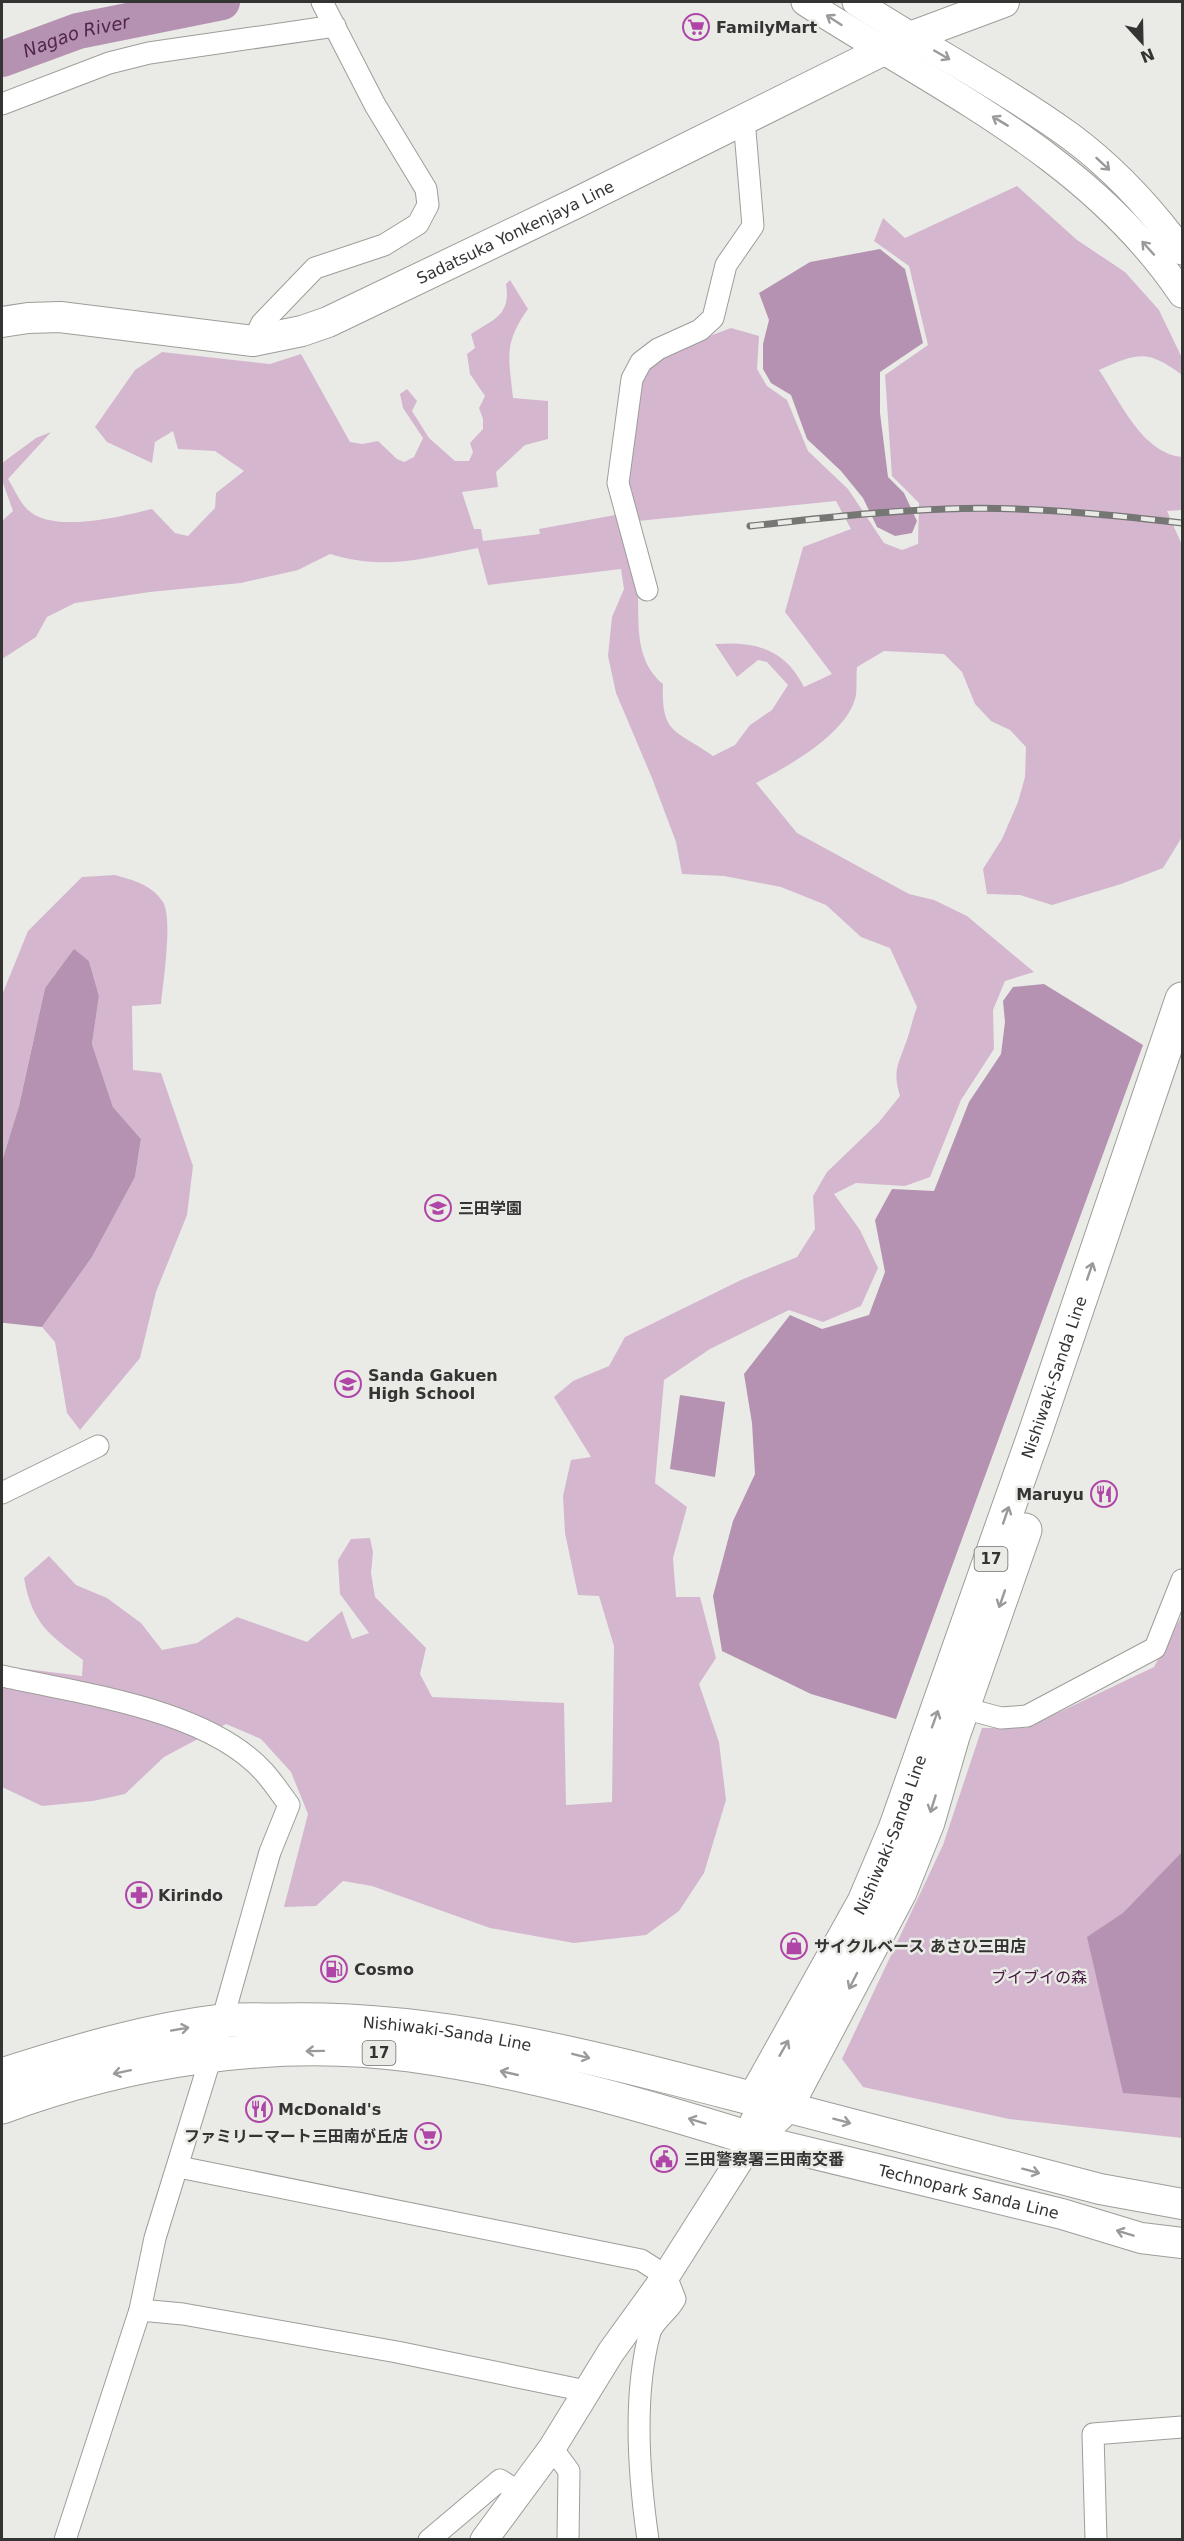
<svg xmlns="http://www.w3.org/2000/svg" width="1184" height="2541" font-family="'DejaVu Sans','Noto Sans JP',sans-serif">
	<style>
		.green { fill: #d4b7cf }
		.water { fill: #b592b1 }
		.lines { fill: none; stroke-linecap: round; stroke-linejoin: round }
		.river { stroke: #b592b1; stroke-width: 36 }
		.minor-casing { stroke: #9d9d99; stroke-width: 23 }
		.tertiary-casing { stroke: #9d9d99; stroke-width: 29 }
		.secondary-casing { stroke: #9d9d99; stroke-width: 32 }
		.primary-casing { stroke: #9d9d99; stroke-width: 35 }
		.minor { stroke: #fff; stroke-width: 21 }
		.tertiary { stroke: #fff; stroke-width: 27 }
		.secondary { stroke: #fff; stroke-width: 30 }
		.primary { stroke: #fff; stroke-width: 33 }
		.rail-casing { stroke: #767674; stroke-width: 7 }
		.rail { stroke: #eaebe6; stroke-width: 4.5; stroke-dasharray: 14; stroke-linecap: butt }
		.oneway { stroke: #9a9a99 }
		.labels { text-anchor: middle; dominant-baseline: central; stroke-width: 5; stroke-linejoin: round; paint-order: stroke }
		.shield { fill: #eaebe6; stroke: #6b6b69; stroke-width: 1.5 }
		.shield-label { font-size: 15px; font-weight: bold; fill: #343433 }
		.poi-label { font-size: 16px; font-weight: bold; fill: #343433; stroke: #eaebe6; text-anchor: start }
		.street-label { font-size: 16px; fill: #343433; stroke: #eaebe6 }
		.park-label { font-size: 16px; fill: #441841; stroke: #eaebe6 }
		.water-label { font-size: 18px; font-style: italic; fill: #52254e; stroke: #eaebe6 }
	</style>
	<rect width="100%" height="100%" fill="#eaebe6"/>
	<g class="green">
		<path d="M 1017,186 L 1077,240 L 1125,272 L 1159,310 L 1182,358 L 1182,375 C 1147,349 1138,353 1099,370 C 1120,401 1142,453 1182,457 L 1182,510 L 1167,511 L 1182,545 L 1182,837 L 1163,868 L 1121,884 L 1052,905 L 1020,895 L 987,894 L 983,869 L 1002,839 L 1018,802 L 1025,777 L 1026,747 L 1010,730 L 991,721 L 975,704 L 962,672 L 944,654 L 884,651 L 857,667 C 856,676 857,686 856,695 C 849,733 787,767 756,783 L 797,833 L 909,894 L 934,900 L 967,916 L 1034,972 L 1005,981 L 993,1010 L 994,1049 L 961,1100 L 930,1177 L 905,1186 L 856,1183 L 834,1194 L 860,1230 L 878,1268 L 861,1306 L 823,1322 L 789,1310 L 710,1349 L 664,1380 L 655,1483 L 687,1507 L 673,1558 L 676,1597 L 700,1597 L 716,1658 L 699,1684 L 719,1742 L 726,1800 L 704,1873 L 679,1911 L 646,1935 L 574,1943 L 490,1928 L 372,1886 L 343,1881 L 316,1906 L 284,1907 L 308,1814 L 291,1772 L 261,1739 L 226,1724 L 164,1757 L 125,1794 L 93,1801 L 42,1806 L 2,1787 L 2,1666 L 82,1676 L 83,1660 C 48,1634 32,1623 24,1578 L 49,1556 L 76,1585 L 107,1598 L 141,1623 L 162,1650 L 197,1643 L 237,1617 L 307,1642 L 342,1611 L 352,1639 L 369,1633 L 340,1594 L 338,1560 L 351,1539 L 370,1538 L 373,1552 L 371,1573 L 375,1597 L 426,1648 L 420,1674 L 432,1697 L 564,1703 L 566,1805 L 612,1802 L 614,1646 L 599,1596 L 578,1595 L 565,1533 L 563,1496 L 571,1460 L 591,1457 L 554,1397 L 573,1381 L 609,1366 L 625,1337 L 741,1280 L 797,1257 L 815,1229 L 813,1196 L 827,1172 L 879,1122 L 900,1096 C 893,1072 897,1067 905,1045 C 910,1033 912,1020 917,1007 L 890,948 L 861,937 L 826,905 L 781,887 L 724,876 L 682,874 L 676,842 L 652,778 L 616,693 L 608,656 L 612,617 L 624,589 L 621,569 L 488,585 L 478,548 C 424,558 385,571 330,554 L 298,570 L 241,583 L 150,592 L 75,603 L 47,617 L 36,637 L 2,659 L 2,521 L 13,511 L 2,480 L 2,463 L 36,438 L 51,432 L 8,479 C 14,488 20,503 28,510 C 53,534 123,516 152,509 L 175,533 L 188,536 L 215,508 L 216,493 L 244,471 L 215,451 L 178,449 L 173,431 L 155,442 L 152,463 L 107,442 L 95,427 L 135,370 L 162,352 L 270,364 L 301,354 L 350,442 L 362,444 L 378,441 L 397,459 L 404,462 L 414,457 L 423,438 L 403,408 L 400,394 L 407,389 L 417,401 L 412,411 L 429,438 L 455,461 L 469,461 L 473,452 L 470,443 L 483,429 L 483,419 L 479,408 L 485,396 L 470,374 L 467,354 L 475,348 L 471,334 C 494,319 511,315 506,284 L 510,280 L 528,309 C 503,344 509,358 513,398 L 548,401 L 548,439 L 525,445 L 496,472 L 498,487 L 462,492 L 474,529 L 481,529 L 483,541 L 540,534 L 539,529 L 615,515 C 621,529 628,543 633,558 C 646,601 625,652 663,684 C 661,735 675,729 713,756 L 735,745 L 750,725 L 772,710 L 788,685 L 767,662 L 758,660 L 737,677 L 715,644 C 756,641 785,649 804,687 L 832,674 L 785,612 L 803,547 L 851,529 L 836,501 L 638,521 L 624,487 L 643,372 L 664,353 L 731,328 L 759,336 L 757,369 L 767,386 L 787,400 L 808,451 L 848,489 L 884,543 L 902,550 L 918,544 L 919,503 L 892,476 L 885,375 L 928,345 L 909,266 L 874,241 L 883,218 L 905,238 Z"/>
		<path d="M 115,875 C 133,880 152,885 163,902 C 173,919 163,983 161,1004 L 132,1006 L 133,1070 L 161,1073 L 193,1166 L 187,1215 L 156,1292 L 140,1358 L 80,1430 L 67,1413 L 55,1342 L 42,1327 L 92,1257 L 135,1177 L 141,1139 L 113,1107 L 92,1044 L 99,996 L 89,961 L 74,950 L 45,988 L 19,1106 L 2,1161 L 2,995 L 28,931 L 82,877 Z"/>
		<path d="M 1182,1615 L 1182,2138 L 1009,2119 L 863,2087 L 842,2059 L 943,1845 L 982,1728 L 1026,1728 L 1154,1667 Z"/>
	</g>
	<g class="water">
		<path d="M 880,249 L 905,269 L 923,343 L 880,372 L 880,413 L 888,477 L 904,493 L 917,521 L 912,533 L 895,536 L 877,527 L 863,498 L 841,471 L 807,439 L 791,395 L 771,383 L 763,369 L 763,344 L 769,320 L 759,293 L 810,262 Z"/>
		<path d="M 74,949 L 89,961 L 99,996 L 92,1044 L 113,1107 L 141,1139 L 135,1177 L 92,1257 L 42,1327 L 5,1323 L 2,1323 L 2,1161 L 19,1106 L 45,988 Z"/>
		<path d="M 1044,984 L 1143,1045 L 896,1719 L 811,1694 L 722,1651 L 713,1596 L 733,1521 L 755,1474 L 752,1423 L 744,1374 L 790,1315 L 822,1329 L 869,1315 L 885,1272 L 875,1220 L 892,1189 L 934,1191 L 969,1102 L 1001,1054 L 1005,1022 L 1003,1001 L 1013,987 Z"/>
		<path d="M 680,1395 L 725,1402 L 715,1477 L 670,1469 Z"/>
		<path d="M 1182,1852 L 1182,2098 L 1123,2093 L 1087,1937 L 1123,1913 Z"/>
	</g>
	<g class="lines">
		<path class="river" id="s1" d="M 2,59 L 78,31 L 222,2"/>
		<defs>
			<g id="minor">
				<path d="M 2,104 L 109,63 L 149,53 L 335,26"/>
				<path d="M 253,341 L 262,323 L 315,268 L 384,245 L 418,224 L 428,205 L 426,189 L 375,105 L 322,2"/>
				<path d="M 647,590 L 618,483 L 632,379 L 641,362 L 658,349 L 700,330 L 713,318 L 726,265 L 753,226 L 744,119"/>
				<path d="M 2,1493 L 98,1446"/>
				<path d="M 2,1676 C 82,1694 207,1709 264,1772 C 273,1782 281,1794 289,1805 L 270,1852 L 222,2021 L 155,2238 L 140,2310 L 65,2540"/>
				<path d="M 963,1708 L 1001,1718 L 1027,1716 L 1155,1648 L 1182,1580"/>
				<path d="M 179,2167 L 641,2260 L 666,2276 L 675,2299 C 669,2311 654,2320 650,2332 C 633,2394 639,2477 648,2540"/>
				<path d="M 140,2310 L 183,2314 L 397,2352 L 586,2391"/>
				<path d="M 552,2448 L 569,2471 L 568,2540"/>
				<path d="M 429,2540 L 500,2480 L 519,2492"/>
				<path d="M 1096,2540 L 1093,2434 L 1182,2427"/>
			</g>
			<g id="tertiary">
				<path d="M 805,2 C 940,89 1090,157 1182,294"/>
				<path d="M 856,2 C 927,48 1002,87 1070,136 C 1112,167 1151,209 1182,251"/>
				<path d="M 484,2540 L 552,2448 L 611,2352 L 666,2276 L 753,2139 L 754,2121"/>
			</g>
			<g id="secondary">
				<path id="s2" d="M 2,322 L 28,318 L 60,317 L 253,341 L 302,331 L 328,322 L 574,204 L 910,37 L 1004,2"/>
				<path d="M 763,2101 L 1100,2189 L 1182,2204"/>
				<path id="s3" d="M 753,2139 L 1062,2214 L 1141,2238 L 1182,2243"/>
			</g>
			<g id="primary">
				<path id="s4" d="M 2,2075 C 73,2052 147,2030 222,2021 C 241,2019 262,2020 281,2020 C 442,2016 600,2059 754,2099 L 864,1902 L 895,1829 L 1037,1427 L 1182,999"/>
				<path d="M 2,2107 C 129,2060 273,2037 409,2055 C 526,2071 640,2104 753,2139 L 786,2107 L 900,1892 L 928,1822 L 953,1736 L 1025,1530"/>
			</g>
		</defs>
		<use href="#minor" class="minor-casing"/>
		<use href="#tertiary" class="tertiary-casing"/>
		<use href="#secondary" class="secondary-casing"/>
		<use href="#primary" class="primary-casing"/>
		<use href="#minor" class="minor"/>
		<use href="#tertiary" class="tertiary"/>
		<use href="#secondary" class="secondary"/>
		<use href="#primary" class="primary"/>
		<defs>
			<path id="rail" d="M 750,526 C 815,519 880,511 946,509 C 1024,506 1105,514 1182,523"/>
		</defs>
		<use href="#rail" class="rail-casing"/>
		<use href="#rail" class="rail"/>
	</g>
	<defs><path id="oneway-shaft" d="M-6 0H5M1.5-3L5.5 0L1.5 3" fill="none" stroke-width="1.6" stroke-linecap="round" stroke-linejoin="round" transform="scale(1.5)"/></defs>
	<g class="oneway">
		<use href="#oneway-shaft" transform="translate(834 20) rotate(-147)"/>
		<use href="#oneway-shaft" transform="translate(942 55) rotate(30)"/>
		<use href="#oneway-shaft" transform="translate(1000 121) rotate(-149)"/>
		<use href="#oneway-shaft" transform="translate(1103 164) rotate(43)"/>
		<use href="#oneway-shaft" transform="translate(1148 248) rotate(-132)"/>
		<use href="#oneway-shaft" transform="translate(1090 1271) rotate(-71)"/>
		<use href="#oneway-shaft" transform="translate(1006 1515) rotate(-71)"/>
		<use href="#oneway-shaft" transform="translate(1002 1599) rotate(109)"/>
		<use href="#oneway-shaft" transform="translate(935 1719) rotate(-70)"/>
		<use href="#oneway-shaft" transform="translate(933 1804) rotate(107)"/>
		<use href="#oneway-shaft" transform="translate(853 1981) rotate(117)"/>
		<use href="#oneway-shaft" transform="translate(180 2029) rotate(-10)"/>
		<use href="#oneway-shaft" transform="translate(784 2048) rotate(-60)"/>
		<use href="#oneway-shaft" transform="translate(315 2051) rotate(179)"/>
		<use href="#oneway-shaft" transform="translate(581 2056) rotate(14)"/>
		<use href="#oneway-shaft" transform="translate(122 2072) rotate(168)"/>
		<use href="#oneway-shaft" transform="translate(509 2073) rotate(-167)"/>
		<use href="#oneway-shaft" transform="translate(697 2121) rotate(-163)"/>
		<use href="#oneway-shaft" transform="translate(842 2121) rotate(15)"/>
		<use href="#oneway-shaft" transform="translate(1031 2171) rotate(15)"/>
		<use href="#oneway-shaft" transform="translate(1125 2233) rotate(-163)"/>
	</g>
	<defs>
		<symbol id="supermarket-ring" viewBox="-11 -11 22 22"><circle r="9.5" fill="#eaebe6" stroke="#af45a6" stroke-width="1.5"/><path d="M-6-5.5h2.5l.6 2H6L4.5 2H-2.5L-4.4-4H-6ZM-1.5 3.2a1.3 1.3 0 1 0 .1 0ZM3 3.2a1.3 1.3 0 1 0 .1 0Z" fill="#af45a6"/></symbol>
		<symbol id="school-ring" viewBox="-11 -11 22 22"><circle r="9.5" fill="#eaebe6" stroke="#af45a6" stroke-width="1.5"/><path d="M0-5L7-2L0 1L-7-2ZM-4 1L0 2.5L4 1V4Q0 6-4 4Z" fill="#af45a6"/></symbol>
		<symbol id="restaurant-ring" viewBox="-11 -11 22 22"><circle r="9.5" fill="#eaebe6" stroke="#af45a6" stroke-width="1.5"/><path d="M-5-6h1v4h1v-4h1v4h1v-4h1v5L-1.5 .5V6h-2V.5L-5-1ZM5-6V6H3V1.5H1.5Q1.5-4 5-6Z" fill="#af45a6"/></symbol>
		<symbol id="pharmacy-ring" viewBox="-11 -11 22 22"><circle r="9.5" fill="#eaebe6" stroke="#af45a6" stroke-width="1.5"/><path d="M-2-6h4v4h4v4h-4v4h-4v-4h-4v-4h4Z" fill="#af45a6"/></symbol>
		<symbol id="shop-ring" viewBox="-11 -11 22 22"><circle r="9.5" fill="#eaebe6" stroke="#af45a6" stroke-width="1.5"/><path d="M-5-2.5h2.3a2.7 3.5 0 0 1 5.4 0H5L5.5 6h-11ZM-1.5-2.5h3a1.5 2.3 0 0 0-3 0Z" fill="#af45a6"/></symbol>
		<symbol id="fuel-ring" viewBox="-11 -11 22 22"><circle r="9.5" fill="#eaebe6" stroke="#af45a6" stroke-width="1.5"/><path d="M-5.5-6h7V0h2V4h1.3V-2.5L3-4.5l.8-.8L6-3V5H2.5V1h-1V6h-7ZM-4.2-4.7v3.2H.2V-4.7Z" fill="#af45a6"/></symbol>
		<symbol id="civic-ring" viewBox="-11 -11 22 22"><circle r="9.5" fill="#eaebe6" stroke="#af45a6" stroke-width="1.5"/><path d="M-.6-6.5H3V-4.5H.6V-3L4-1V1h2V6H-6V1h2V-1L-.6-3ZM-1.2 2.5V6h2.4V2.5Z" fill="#af45a6"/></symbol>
	</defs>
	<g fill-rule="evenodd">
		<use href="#supermarket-ring" x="681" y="12" width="30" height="30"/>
		<use href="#school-ring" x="423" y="1193" width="30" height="30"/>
		<use href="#school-ring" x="333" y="1369" width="30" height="30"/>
		<use href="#restaurant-ring" x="1089" y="1479" width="30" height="30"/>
		<use href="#pharmacy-ring" x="124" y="1880" width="30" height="30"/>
		<use href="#shop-ring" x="779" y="1931" width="30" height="30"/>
		<use href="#fuel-ring" x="319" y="1954" width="30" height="30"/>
		<use href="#restaurant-ring" x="244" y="2094" width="30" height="30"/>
		<use href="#supermarket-ring" x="413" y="2121" width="30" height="30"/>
		<use href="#civic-ring" x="649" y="2144" width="30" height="30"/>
	</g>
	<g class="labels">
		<g class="shield">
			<rect x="974.5" y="1547" width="33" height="24" rx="4.5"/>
			<rect x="362.5" y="2041" width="33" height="24" rx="4.5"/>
		</g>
		<g class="shield-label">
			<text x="991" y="1559">17</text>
			<text x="379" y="2053">17</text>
		</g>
		<g class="poi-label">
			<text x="716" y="27">FamilyMart</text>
			<text x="458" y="1208">三田学園</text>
			<text x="368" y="1375">Sanda Gakuen<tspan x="368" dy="18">High School</tspan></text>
			<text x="1084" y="1494" text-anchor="end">Maruyu</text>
			<text x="158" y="1895">Kirindo</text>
			<text x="814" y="1946">サイクルベース あさひ三田店</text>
			<text x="354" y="1969">Cosmo</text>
			<text x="278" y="2109">McDonald's</text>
			<text x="408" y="2136" text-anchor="end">ファミリーマート三田南が丘店</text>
			<text x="684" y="2159">三田警察署三田南交番</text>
		</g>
		<g class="street-label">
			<text stroke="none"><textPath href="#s2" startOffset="538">Sadatsuka Yonkenjaya Line</textPath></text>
			<text stroke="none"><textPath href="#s4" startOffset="1551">Nishiwaki-Sanda Line</textPath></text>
			<text stroke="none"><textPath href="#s4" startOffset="1065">Nishiwaki-Sanda Line</textPath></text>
			<text stroke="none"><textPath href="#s4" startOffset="453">Nishiwaki-Sanda Line</textPath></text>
			<text stroke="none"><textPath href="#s3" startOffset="222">Technopark Sanda Line</textPath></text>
		</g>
		<g class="park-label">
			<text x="1039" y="1977">ブイブイの森</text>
		</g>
		<g class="water-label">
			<text stroke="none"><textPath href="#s1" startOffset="78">Nagao River</textPath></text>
		</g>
	</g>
	<rect width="1184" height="2541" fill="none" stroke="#343433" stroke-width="6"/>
	<g transform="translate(1142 42) rotate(158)" stroke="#eaebe6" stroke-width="4.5" paint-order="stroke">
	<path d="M0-4.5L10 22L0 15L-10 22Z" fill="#343433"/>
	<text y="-9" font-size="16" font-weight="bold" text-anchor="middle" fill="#343433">N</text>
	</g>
</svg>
